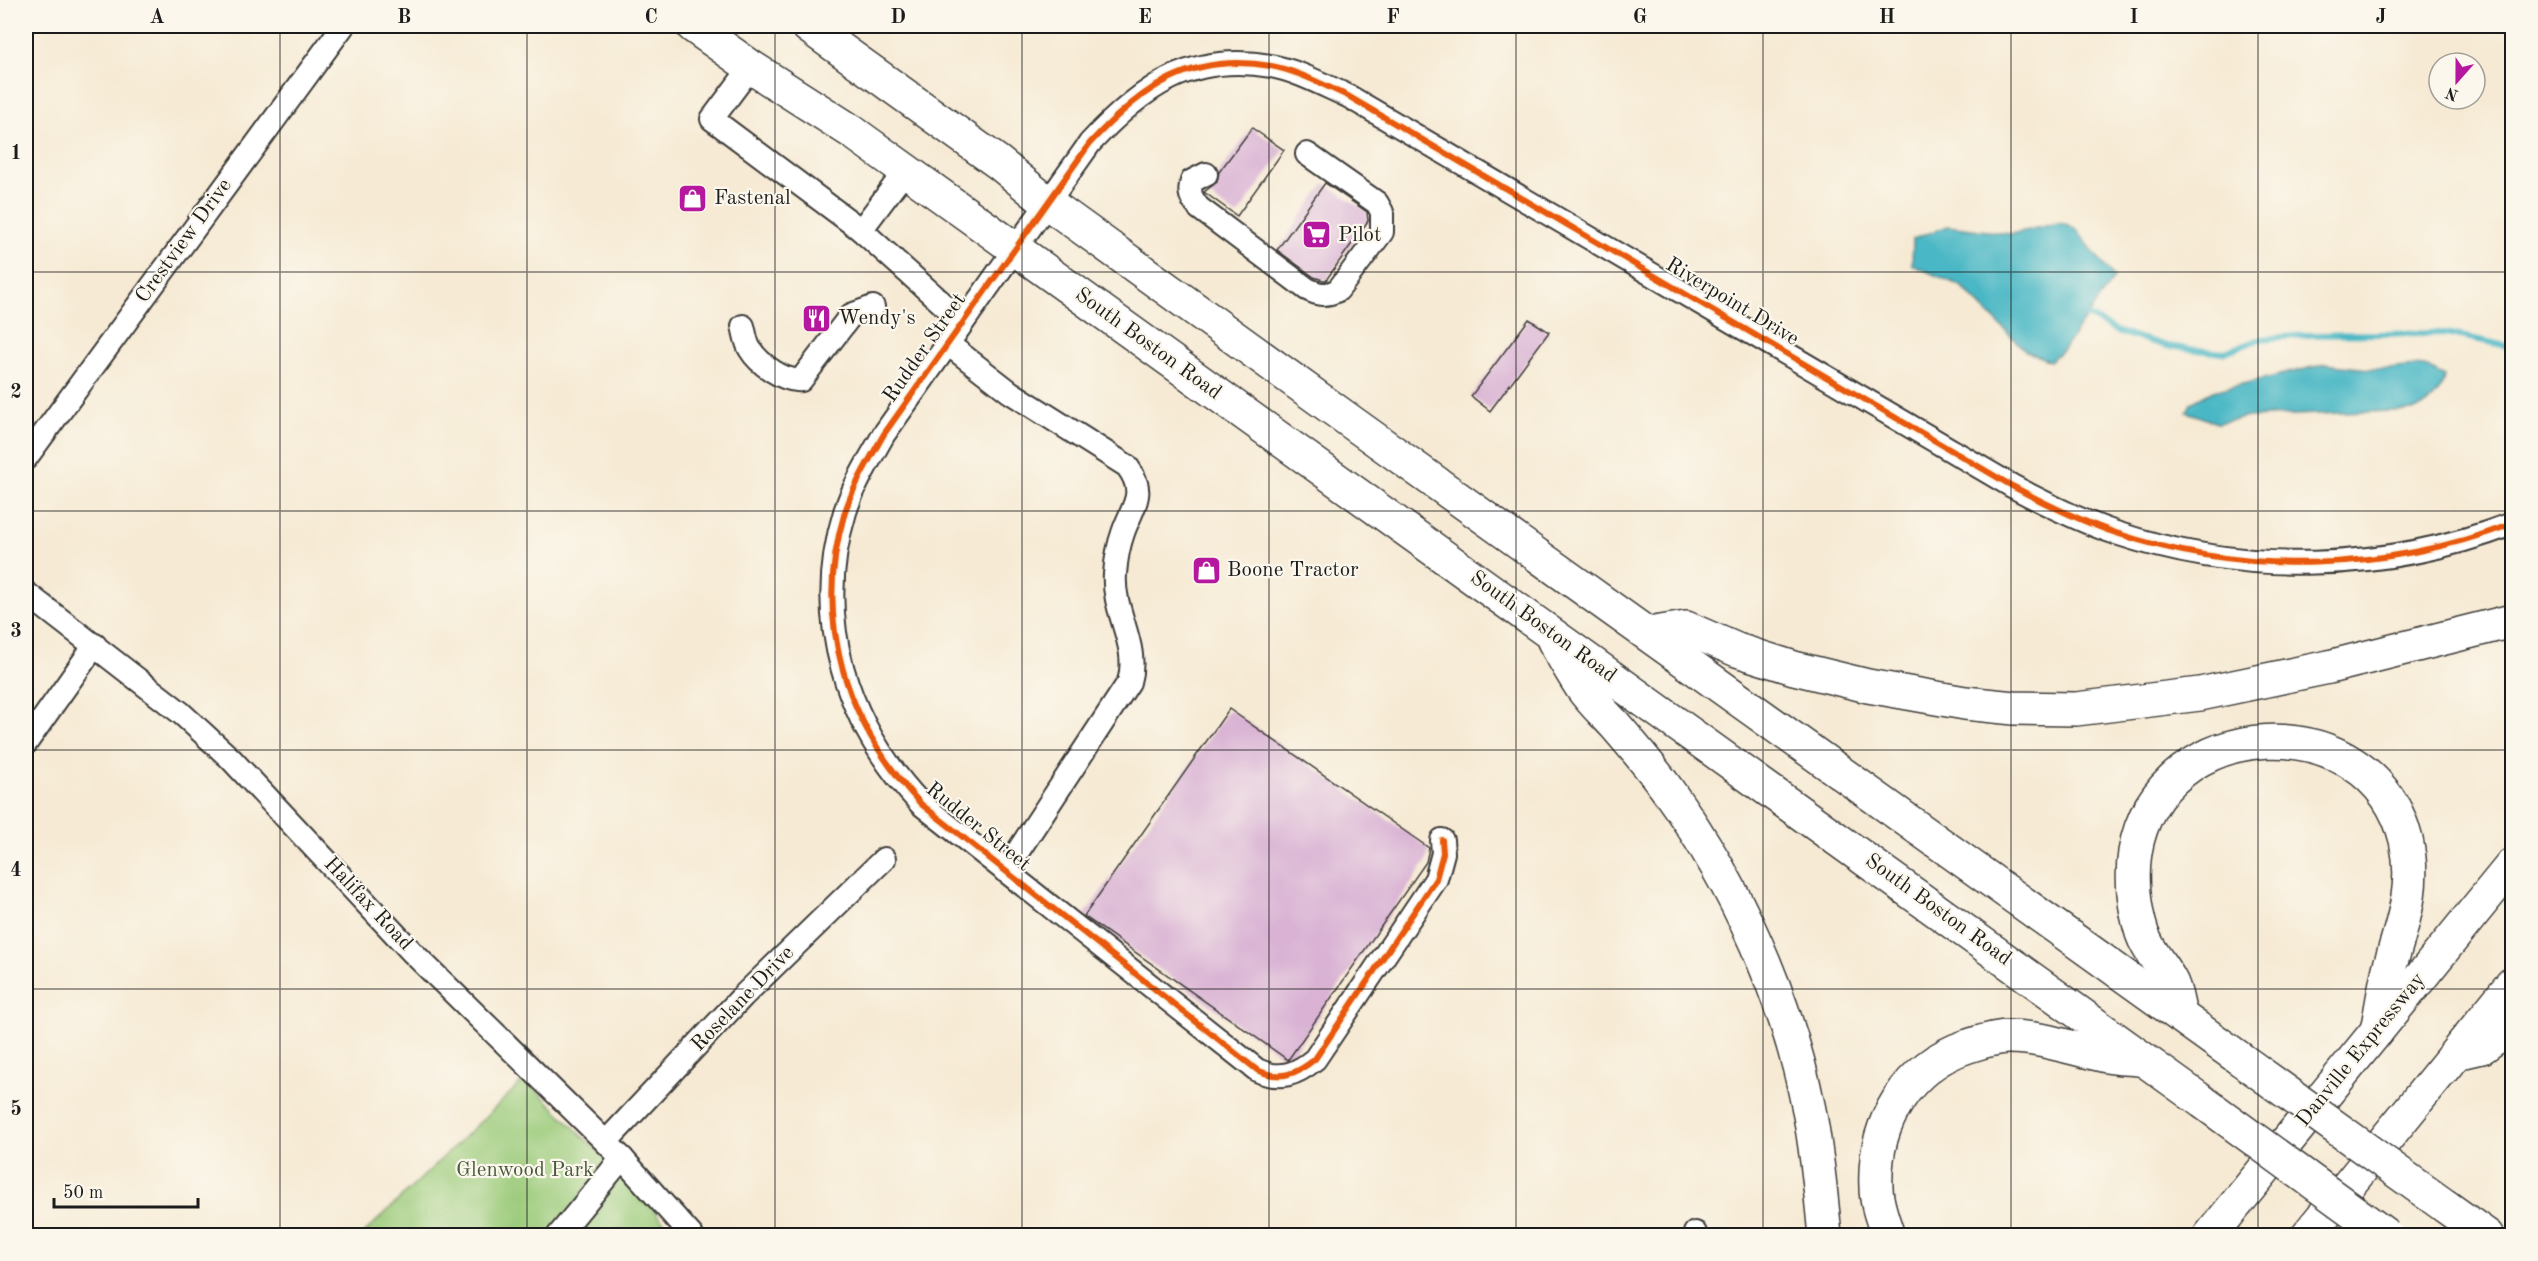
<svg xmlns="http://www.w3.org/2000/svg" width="2538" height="1261" font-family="'Old Standard TT',serif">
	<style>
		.green { fill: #9bcb7a; stroke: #5c744b; stroke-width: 1.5 }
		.water { fill: #4ab7c5; stroke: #336a70; stroke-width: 1.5 }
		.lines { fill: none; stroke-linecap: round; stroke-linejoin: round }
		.stream { stroke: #4ab7c5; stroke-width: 6 }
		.building { fill: #d9b2d4 }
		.minor-casing { stroke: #3d3b38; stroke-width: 26 }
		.highway-casing { stroke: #3d3b38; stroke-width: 36 }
		.minor { stroke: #fff; stroke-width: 22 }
		.highway { stroke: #fff; stroke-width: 33 }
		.highway-bridge-casing { stroke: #3d3b38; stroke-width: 36; stroke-linecap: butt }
		.highway-bridge { stroke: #fff; stroke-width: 33 }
		.cycleway-casing { stroke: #fbf7ec; stroke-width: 10 }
		.cycleway { stroke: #e8590c; stroke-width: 6 }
		.grid { fill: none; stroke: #1c1c1c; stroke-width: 1.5; stroke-opacity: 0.55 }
		.labels { text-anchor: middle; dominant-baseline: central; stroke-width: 4.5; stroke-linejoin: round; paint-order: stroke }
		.poi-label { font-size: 21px; fill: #1c1c1c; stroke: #fbf7ec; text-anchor: start }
		.street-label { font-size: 21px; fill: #1c1c1c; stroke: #fbf7ec }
		.park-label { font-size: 21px; fill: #48593d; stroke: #fbf7ec }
		.neatline { fill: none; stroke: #1c1c1c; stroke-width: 2 }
		.grid-label { font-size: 20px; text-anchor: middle; font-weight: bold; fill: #1c1c1c }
	</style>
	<rect width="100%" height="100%" fill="#fbf7ec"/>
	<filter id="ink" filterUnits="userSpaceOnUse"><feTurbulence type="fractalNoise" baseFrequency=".0167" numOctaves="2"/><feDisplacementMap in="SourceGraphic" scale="12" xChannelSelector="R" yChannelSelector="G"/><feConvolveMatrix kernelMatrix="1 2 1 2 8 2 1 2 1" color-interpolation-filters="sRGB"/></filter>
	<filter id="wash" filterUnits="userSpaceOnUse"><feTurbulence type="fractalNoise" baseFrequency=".008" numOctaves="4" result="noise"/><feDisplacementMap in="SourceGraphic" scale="24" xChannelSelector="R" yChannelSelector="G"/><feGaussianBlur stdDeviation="1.35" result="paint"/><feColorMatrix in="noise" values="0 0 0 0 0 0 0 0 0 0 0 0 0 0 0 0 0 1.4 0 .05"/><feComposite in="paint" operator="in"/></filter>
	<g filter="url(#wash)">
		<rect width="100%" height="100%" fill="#f6ead4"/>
		<path class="green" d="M 525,1079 L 632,1185 L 675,1235 L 361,1236 Z"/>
		<g class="water">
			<path d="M 2059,223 L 2075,228 L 2114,278 L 2065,347 L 2050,361 L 2026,351 L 1961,286 L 1912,265 L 1913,239 L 1948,226 L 2011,234 Z"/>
			<path d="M 2326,364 C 2345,366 2365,370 2384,369 C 2408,369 2423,359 2444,377 C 2441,394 2430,403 2415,410 L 2248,417 L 2217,423 L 2187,412 L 2191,403 L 2213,391 Z"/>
		</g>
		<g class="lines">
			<path class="stream" d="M 2088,316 L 2118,332 L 2167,346 L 2222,353 L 2261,339 L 2308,335 L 2446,333 L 2512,347"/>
		</g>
		<g id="blocks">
			<g class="building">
				<path d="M 1252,128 L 1284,150 L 1237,216 L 1204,192 L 1217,182 L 1219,172 Z"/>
				<path d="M 1325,183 L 1367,212 L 1368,221 L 1326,280 L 1323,280 L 1314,277 L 1277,250 Z"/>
				<path d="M 1529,319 L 1549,332 L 1490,411 L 1471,396 Z"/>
				<path d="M 1229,709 L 1429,848 L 1426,862 L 1288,1060 L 1084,916 Z"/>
			</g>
		</g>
	</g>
	<g filter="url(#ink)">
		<use href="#blocks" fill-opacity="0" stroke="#3d3b38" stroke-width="1.5"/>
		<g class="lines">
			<defs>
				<g id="minor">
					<path d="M 751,67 L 712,119 L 861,230 L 906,170"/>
					<path d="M 1206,174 L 1192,181 C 1188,193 1191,198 1199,208 L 1307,289 C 1319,295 1326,296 1338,290 L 1382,232 L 1382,212 L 1377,203 L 1307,154"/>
					<path d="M 861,230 L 963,322"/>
					<path d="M 743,326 C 745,333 746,343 750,349 C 759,364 784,382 801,380 L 851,315 L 873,307"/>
					<path d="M 948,344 L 1010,392 L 1127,466 C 1148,494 1132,506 1123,533 C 1118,547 1116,560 1115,574 C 1112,612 1140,645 1129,682 L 1005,871"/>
					<path d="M 26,458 L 343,26"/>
					<path d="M 26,593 L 181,713 L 230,758 L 413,953 L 622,1158 L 692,1236"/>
					<path d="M 26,743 L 95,645"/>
					<path d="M 1442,840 L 1443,853 L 1436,879 L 1315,1059 C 1297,1074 1280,1081 1257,1070 L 921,804 C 846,724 812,620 845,512 C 854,484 870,459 884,434 L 1090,143 C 1142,87 1191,52 1271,66 C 1298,71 1323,85 1348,96 L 2012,486 C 2046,504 2080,521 2116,533 C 2244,576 2386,572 2512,524"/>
					<path d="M 606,1142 L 743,996 L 884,859"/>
					<path d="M 1695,1233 L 1696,1236"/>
					<path d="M 558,1236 L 622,1158"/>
				</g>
				<g id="highway">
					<path d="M 693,26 L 751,67 L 851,131 L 2203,1102"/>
					<path d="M 808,26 L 999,163 L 1048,203 L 1354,424 L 2239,1058"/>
					<path d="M 1648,634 L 1686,628 L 1737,650 L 1794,668 L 1868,686 L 1965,703 L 2014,708 L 2076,709 L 2200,694 L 2329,667 L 2512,621"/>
					<path d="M 1554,641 C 1563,657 1572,673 1582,688 C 1591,701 1604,713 1615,725 C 1634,747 1653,769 1669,792 C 1736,885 1787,997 1809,1110 C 1817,1151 1821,1193 1825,1236"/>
					<path d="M 2180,1015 C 2177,1004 2176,990 2170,980 C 2161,964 2148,951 2142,933 C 2134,908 2131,878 2135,852 C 2158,712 2372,701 2406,840 C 2417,888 2402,924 2389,969 C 2384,989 2381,1011 2377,1031"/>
					<path d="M 2465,1051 L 2482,1047 L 2512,1026"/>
					<path d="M 2445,1206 L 2487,1236"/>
					<path d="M 1888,1236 C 1883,1220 1876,1204 1876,1187 C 1873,1124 1907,1066 1968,1046 C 1981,1042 1995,1037 2008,1037 C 2041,1037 2070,1048 2102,1055 C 2114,1058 2126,1058 2138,1059"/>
					<path d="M 2210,1236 L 2512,865"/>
					<path d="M 2307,1236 L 2512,984"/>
				</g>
			</defs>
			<use href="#minor" class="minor-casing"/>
			<use href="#highway" class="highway-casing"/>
			<use href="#minor" class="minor"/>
			<use href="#highway" class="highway"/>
			<defs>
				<g id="highway-bridge">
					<path d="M 2239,1058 L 2445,1206"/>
					<path d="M 2203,1102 L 2387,1236"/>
				</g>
			</defs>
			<use href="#highway-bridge" class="highway-bridge-casing"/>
			<use href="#highway-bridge" class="highway-bridge"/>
			<defs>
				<path id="cycleway" d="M 1442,840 L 1443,853 L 1436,879 L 1315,1059 C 1297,1074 1280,1081 1257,1070 L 921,804 C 846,724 812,620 845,512 C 854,484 870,459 884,434 L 1090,143 C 1142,87 1191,52 1271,66 C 1298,71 1323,85 1348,96 L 2012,486 C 2046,504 2080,521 2116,533 C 2244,576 2386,572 2512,524"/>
			</defs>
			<use href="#cycleway" class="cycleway-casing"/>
			<use href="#cycleway" class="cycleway"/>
		</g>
	</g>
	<path class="grid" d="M 280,26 L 280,1236M 527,26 L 527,1236M 775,26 L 775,1236M 1022,26 L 1022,1236M 1269,26 L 1269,1236M 1516,26 L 1516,1236M 1763,26 L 1763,1236M 2011,26 L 2011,1236M 2258,26 L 2258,1236M 26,272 L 2512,272M 26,511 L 2512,511M 26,750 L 2512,750M 26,989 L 2512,989"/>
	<defs>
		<symbol id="shop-square" viewBox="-11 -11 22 22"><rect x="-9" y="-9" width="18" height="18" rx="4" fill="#b5179e" stroke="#fbf7ec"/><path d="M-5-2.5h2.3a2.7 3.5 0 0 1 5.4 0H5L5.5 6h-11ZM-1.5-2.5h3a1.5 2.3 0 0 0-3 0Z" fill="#fff"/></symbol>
		<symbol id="supermarket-square" viewBox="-11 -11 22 22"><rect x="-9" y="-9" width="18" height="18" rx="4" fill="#b5179e" stroke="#fbf7ec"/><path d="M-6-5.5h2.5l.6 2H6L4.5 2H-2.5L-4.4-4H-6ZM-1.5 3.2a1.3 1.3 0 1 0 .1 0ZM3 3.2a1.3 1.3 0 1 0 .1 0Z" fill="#fff"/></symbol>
		<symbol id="restaurant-square" viewBox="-11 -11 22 22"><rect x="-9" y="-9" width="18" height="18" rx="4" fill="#b5179e" stroke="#fbf7ec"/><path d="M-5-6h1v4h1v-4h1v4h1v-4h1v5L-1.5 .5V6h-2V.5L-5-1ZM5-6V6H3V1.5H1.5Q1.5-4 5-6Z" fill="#fff"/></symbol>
	</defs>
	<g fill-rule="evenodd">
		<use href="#shop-square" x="676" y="182" width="33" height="33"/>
		<use href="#supermarket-square" x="1300" y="218" width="33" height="33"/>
		<use href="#restaurant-square" x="800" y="302" width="33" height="33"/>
		<use href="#shop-square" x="1190" y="554" width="33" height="33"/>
	</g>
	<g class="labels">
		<g class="poi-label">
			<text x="714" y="198">Fastenal</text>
			<text x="1338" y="235">Pilot</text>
			<text x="838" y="318">Wendy's</text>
			<text x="1227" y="570">Boone Tractor</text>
		</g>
		<g class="street-label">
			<text transform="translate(184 241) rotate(-54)">Crestview Drive</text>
			<text transform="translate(1732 302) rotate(31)">Riverpoint Drive</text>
			<text transform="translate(1148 344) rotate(36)">South Boston Road</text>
			<text transform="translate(925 348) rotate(-55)">Rudder Street</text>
			<text transform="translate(1543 627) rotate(36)">South Boston Road</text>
			<text transform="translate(978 827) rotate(39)">Rudder Street</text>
			<text transform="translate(368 904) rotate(47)">Halifax Road</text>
			<text transform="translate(1938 910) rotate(36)">South Boston Road</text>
			<text transform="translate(743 999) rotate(-46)">Roselane Drive</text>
			<text transform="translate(2361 1050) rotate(-51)">Danville Expressway</text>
		</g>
		<g class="park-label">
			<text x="525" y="1170">Glenwood Park</text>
		</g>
	</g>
	<rect width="2538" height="1261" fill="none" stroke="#fbf7ec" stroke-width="66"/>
	<g transform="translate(2457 81) rotate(201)"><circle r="28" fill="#fbf7ec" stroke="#a29f99" stroke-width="1.5"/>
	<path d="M0-4.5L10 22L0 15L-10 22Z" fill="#b5179e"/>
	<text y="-9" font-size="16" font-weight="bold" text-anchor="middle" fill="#1c1c1c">N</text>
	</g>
	<path d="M54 1198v9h144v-9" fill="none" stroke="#1c1c1c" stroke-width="3"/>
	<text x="63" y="1198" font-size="18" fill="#1c1c1c" stroke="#fbf7ec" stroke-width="4.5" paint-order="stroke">50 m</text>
	<rect x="33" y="33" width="2472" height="1195" class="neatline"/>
	<g class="grid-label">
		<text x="157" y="23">A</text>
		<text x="404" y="23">B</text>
		<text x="651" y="23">C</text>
		<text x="898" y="23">D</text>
		<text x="1145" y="23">E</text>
		<text x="1393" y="23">F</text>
		<text x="1640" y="23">G</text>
		<text x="1887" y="23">H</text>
		<text x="2134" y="23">I</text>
		<text x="2381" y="23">J</text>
		<text x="16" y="159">1</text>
		<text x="16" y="398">2</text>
		<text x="16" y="637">3</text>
		<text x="16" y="876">4</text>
		<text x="16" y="1115">5</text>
	</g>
</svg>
